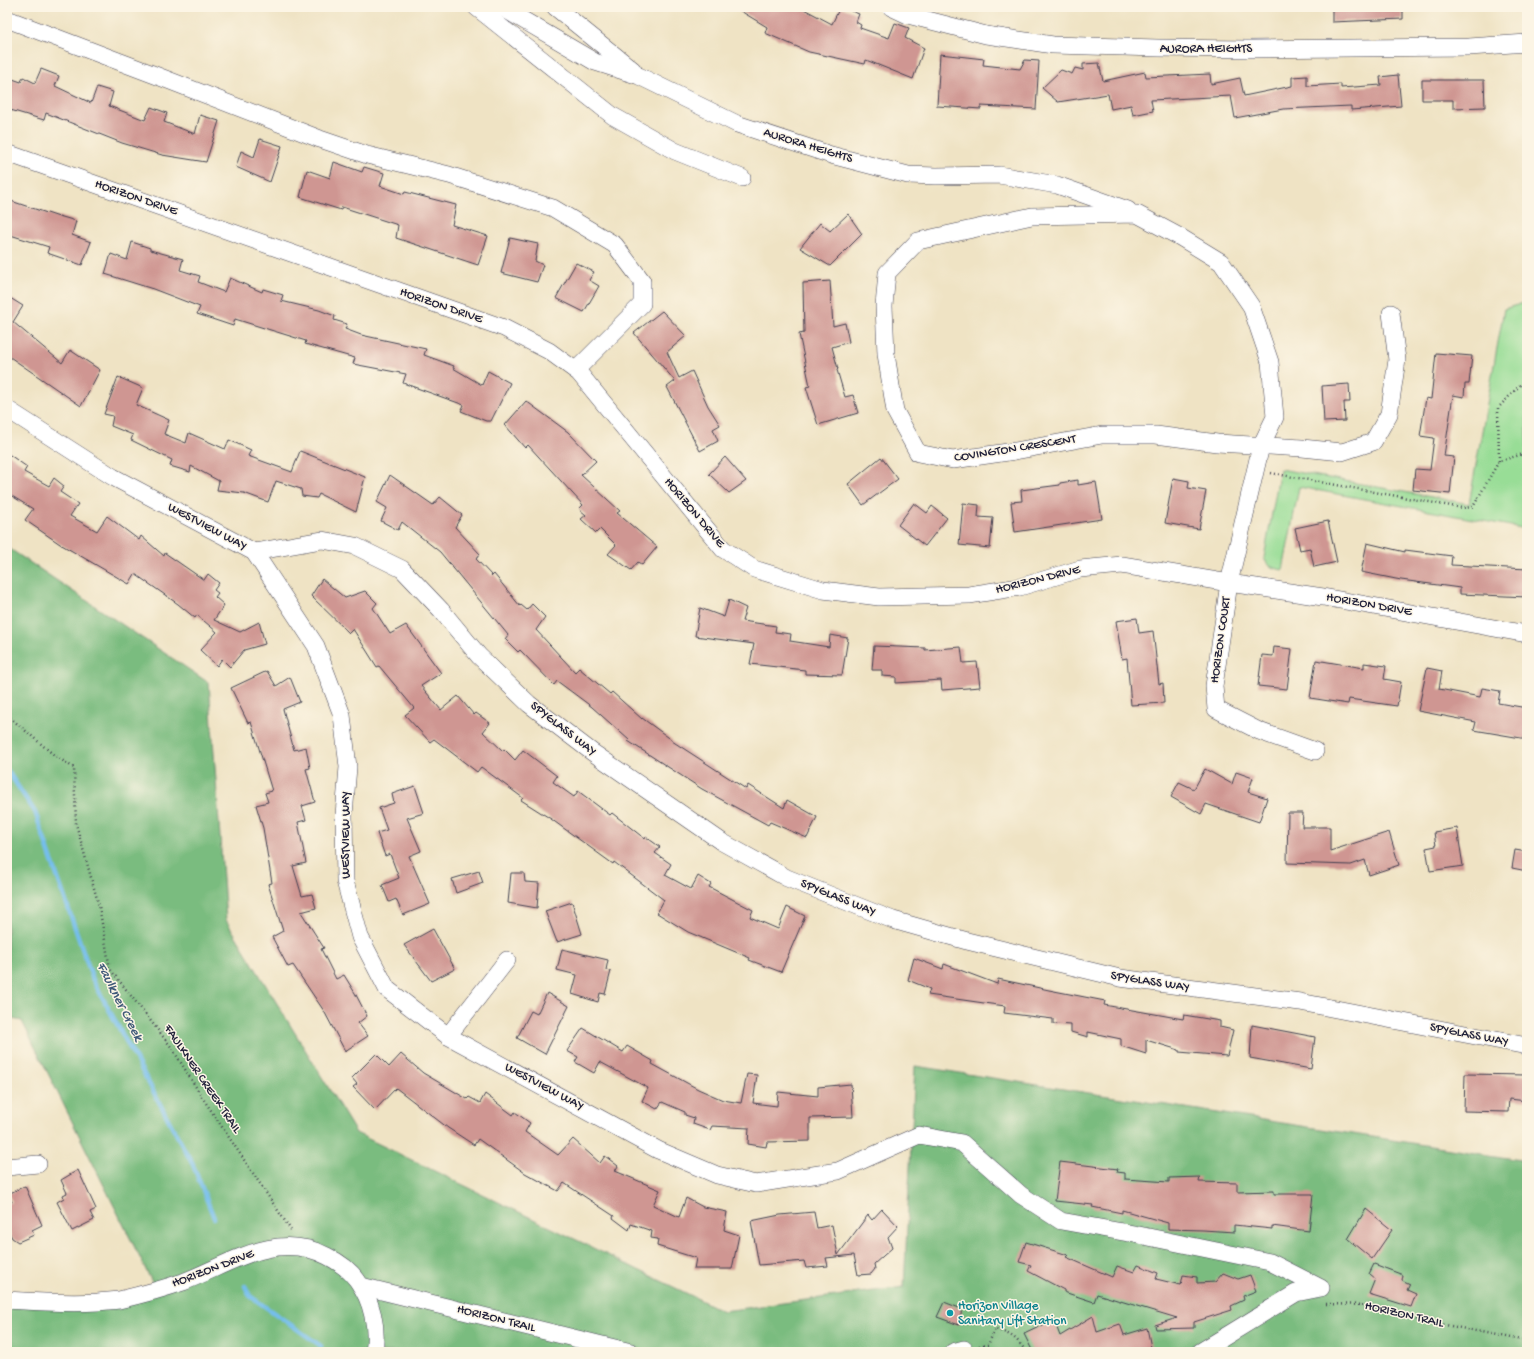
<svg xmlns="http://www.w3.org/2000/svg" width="1534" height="1359" font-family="'Gochi Hand',sans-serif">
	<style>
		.green { fill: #98dd96; stroke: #5d8068 }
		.forest { fill: #7abc7f; stroke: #4e6f5d }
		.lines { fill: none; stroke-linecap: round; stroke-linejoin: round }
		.stream { stroke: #74beed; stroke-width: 4.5 }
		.building { fill: #cf9692 }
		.minor-casing { stroke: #413f50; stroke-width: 18 }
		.path { stroke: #413f50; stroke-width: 2.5; stroke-dasharray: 1 3; stroke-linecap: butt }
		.minor { stroke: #fff; stroke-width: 17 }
		.culture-dot { fill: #0f9aa8; stroke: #fcf5e5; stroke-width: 1.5 }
		.labels { text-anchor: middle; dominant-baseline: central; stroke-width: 3; stroke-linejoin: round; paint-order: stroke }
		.street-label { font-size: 13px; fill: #22223b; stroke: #fcf5e5 }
		.culture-label { font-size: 13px; fill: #0d838f; stroke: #fcf5e5; text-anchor: start }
		.water-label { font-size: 14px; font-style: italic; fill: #3f5979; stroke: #fcf5e5 }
	</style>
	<rect width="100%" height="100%" fill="#fcf5e5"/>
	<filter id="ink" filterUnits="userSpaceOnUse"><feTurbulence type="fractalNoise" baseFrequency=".025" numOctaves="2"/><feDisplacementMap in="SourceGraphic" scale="8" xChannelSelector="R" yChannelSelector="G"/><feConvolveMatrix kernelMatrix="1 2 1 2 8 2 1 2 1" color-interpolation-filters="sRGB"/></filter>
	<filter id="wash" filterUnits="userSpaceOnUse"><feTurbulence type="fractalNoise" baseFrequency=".012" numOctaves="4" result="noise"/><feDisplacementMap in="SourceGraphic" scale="16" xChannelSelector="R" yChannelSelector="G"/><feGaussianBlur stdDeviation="0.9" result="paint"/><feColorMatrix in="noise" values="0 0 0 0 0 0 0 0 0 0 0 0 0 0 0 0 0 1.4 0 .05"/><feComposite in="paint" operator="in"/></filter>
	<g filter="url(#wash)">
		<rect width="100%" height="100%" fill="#efe3c4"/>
		<path class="green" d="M 1527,302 L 1527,529 L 1299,487 L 1283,570 C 1273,568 1268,567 1264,558 L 1280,469 L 1469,504 L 1504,309 Z"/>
		<path class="forest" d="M 7,547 L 209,683 L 226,920 L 356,1133 L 723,1311 L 904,1287 L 915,1066 L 1527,1161 L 1527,1352 L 7,1352 L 7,1295 L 43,1303 L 156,1290 L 22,1021 L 7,1018 Z"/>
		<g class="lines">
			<g class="stream">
				<path d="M 7,770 L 35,812 L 93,980 L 193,1165 L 214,1218"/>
				<path d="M 245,1286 L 250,1296 L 321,1346"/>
			</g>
		</g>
		<g id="blocks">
			<g class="building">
				<path d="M 734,7 L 800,7 L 832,24 L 840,7 L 841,7 L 859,14 L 856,22 L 861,25 L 860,28 L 889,38 L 895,23 L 909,28 L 905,38 L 924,48 L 913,79 L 866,60 L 865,64 L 809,52 L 765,33 L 767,27 Z"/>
				<path d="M 1332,7 L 1403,7 L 1403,19 L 1332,22 Z"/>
				<path d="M 940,54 L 984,59 L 983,65 L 1020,69 L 1025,60 L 1039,61 L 1036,109 L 981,106 L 981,109 L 937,106 Z"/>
				<path d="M 1099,63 L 1103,81 L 1145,72 L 1146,77 L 1210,74 L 1211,84 L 1240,78 L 1244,96 L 1292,86 L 1292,77 L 1307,76 L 1307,86 L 1341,84 L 1341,88 L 1381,85 L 1380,77 L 1398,75 L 1401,106 L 1351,110 L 1351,106 L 1283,109 L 1235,118 L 1231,96 L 1151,100 L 1153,111 L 1133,115 L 1131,105 L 1111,109 L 1108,94 L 1058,102 L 1042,88 L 1061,70 L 1072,74 L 1075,68 L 1083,70 L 1083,64 Z"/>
				<path d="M 41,69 L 59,76 L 55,86 L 91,103 L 97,87 L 113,92 L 109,106 L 145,120 L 151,107 L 167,113 L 164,122 L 195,134 L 200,115 L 219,121 L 206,162 L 162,155 L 122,143 L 46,113 L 44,120 L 7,109 L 7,77 L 21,82 L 23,77 L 35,83 Z"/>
				<path d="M 1422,80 L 1484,80 L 1485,107 L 1453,108 L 1453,100 L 1422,100 Z"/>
				<path d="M 260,139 L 282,146 L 270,182 L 236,167 L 241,151 L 254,157 Z"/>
				<path d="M 334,162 L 362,172 L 364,167 L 384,173 L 380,186 L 404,194 L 405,192 L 456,205 L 452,225 L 488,236 L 478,265 L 396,238 L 398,225 L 342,207 L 341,210 L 300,197 L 307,170 L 330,178 Z"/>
				<path d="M 11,201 L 59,217 L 59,216 L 76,221 L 72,235 L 91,242 L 82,265 L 47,253 L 49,247 L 7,234 L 7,212 Z"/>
				<path d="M 848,214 L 862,234 L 830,266 L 800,248 L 820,223 L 830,231 Z"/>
				<path d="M 510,238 L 538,244 L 535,261 L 543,265 L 537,282 L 501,273 Z"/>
				<path d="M 132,242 L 150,248 L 150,250 L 183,259 L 180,270 L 200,276 L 198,282 L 224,292 L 230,278 L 262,292 L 263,289 L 283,295 L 281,301 L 319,310 L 335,316 L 334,320 L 347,324 L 345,329 L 361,335 L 426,349 L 424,355 L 454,366 L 453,368 L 482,385 L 488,371 L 510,383 L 491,421 L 486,421 L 461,411 L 464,405 L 403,383 L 406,374 L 353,364 L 355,358 L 305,344 L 306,341 L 235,319 L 233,326 L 197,314 L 200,307 L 153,289 L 105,274 L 111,254 L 127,260 Z"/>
				<path d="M 576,263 L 594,272 L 589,280 L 599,286 L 584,312 L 556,298 Z"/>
				<path d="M 830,281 L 833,326 L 845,323 L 849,342 L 832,347 L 838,369 L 837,370 L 845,397 L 853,395 L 858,413 L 818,425 L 806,387 L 810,386 L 799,334 L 804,333 L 803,283 Z"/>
				<path d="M 7,296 L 23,306 L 13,322 L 62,363 L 70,350 L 100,370 L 81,406 L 7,355 Z"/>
				<path d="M 662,311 L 686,336 L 667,352 L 679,378 L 692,371 L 708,406 L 720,425 L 713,429 L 718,441 L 700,451 L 667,387 L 675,381 L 634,333 Z"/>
				<path d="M 1436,353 L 1472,356 L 1469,384 L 1465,384 L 1464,397 L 1453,395 L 1444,456 L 1454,457 L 1450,494 L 1413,490 L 1415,469 L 1430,470 L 1434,438 L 1420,436 L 1426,398 L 1431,399 Z"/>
				<path d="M 118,377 L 143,388 L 136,405 L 169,420 L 164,434 L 186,443 L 189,433 L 225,449 L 229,440 L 251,450 L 248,456 L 292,472 L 300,451 L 365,477 L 356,512 L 319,494 L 317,498 L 302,496 L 301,489 L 276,481 L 268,502 L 244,493 L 217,490 L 219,481 L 191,466 L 190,472 L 170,466 L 172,460 L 131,440 L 133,435 L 111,426 L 113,416 L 104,414 Z"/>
				<path d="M 1349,384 L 1350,402 L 1344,402 L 1345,421 L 1324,422 L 1322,386 Z"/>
				<path d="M 526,401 L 568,432 L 596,461 L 581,475 L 620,511 L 617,513 L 657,547 L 642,565 L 638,562 L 631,570 L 608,554 L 616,545 L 600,529 L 596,533 L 581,519 L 586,515 L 579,509 L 583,505 L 528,445 L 525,448 L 505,425 Z"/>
				<path d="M 7,453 L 27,467 L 24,472 L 49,486 L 54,478 L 64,486 L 60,492 L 78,504 L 70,516 L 97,531 L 107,516 L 139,540 L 141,536 L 164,556 L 165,553 L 204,580 L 208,574 L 219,583 L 214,590 L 218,593 L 215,597 L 224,605 L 214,620 L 240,632 L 259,622 L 265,644 L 244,650 L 230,667 L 222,659 L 217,666 L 200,650 L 217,632 L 197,615 L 195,618 L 178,604 L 135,574 L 129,584 L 60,544 L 25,520 L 33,509 L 7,493 Z"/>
				<path d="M 725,457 L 746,481 L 729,493 L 709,474 Z"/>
				<path d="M 881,457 L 898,479 L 863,505 L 848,484 Z"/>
				<path d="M 390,475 L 433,505 L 440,497 L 462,515 L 455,527 L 480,554 L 476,559 L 492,576 L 494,574 L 520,606 L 521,605 L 527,610 L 532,604 L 545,617 L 536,630 L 575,672 L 579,668 L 610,694 L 612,692 L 642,719 L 642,718 L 672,740 L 672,741 L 746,789 L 748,785 L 784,808 L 787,800 L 817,817 L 807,838 L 770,822 L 768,825 L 702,789 L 628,741 L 629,740 L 592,707 L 557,681 L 554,685 L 520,650 L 518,652 L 505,639 L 508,635 L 440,552 L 402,522 L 398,530 L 381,521 L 387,508 L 377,502 Z"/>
				<path d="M 1173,478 L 1189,481 L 1188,488 L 1206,491 L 1199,529 L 1165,523 Z"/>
				<path d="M 1078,480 L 1078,485 L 1096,482 L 1102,519 L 1015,532 L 1011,502 L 1022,501 L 1021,490 L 1060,485 L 1060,483 Z"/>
				<path d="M 914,503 L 927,513 L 932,506 L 947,518 L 925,546 L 898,525 Z"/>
				<path d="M 963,503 L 979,505 L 978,517 L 993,518 L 990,548 L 959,545 Z"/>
				<path d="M 1328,521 L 1337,562 L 1314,567 L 1310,548 L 1300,550 L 1295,528 Z"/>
				<path d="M 1367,543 L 1405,552 L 1405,550 L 1452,556 L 1451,565 L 1527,569 L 1527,597 L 1460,594 L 1460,588 L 1401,580 L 1361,572 Z"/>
				<path d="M 322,579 L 345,598 L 365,591 L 377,603 L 373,608 L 390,634 L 406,625 L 441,673 L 421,686 L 441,710 L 458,696 L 474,715 L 476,713 L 490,723 L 483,732 L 503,751 L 504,749 L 515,760 L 523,750 L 557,776 L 553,782 L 574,797 L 578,791 L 610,815 L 612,813 L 645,839 L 646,837 L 660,847 L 655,853 L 671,864 L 665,875 L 691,889 L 698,876 L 711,884 L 709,887 L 753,910 L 750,917 L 778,929 L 787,907 L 805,916 L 781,972 L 749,960 L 750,958 L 688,932 L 657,913 L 664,900 L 614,862 L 613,864 L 551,819 L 521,800 L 523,798 L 481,767 L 477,772 L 434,739 L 430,742 L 405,715 L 414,708 L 379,666 L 377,667 L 353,629 L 349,633 L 311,596 Z"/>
				<path d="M 729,600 L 746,608 L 742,621 L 776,626 L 775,632 L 791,634 L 790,641 L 829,647 L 830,635 L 848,638 L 842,675 L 805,674 L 805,670 L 750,664 L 754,644 L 695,636 L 700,608 L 724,617 Z"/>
				<path d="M 1137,618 L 1139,633 L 1153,631 L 1159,684 L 1163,683 L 1164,703 L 1131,705 L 1127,658 L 1122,659 L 1116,621 Z"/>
				<path d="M 874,646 L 925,648 L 925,650 L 961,647 L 963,663 L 977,662 L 980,687 L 942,690 L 941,680 L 896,683 L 896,677 L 882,676 L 882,670 L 872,670 Z"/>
				<path d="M 1274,647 L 1292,649 L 1287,689 L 1258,686 L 1262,655 L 1273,656 Z"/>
				<path d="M 1316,660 L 1364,668 L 1364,663 L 1386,666 L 1384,679 L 1401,682 L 1397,706 L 1349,699 L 1348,704 L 1310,698 Z"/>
				<path d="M 1427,668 L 1442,671 L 1439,689 L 1480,697 L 1482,688 L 1500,691 L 1498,703 L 1527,708 L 1527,739 L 1474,730 L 1476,722 L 1418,711 Z"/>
				<path d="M 267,671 L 276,686 L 290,677 L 300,702 L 283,709 L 294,750 L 306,747 L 310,768 L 306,769 L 315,802 L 302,806 L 306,820 L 298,822 L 306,863 L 293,866 L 302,896 L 312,894 L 316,908 L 301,912 L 324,948 L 321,949 L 336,979 L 344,975 L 355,993 L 367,1016 L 358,1023 L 368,1036 L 345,1051 L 324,1011 L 293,965 L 288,967 L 272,937 L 283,931 L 268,884 L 272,883 L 263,828 L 256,805 L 268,802 L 265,793 L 272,791 L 251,722 L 248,723 L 231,688 Z"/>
				<path d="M 1205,769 L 1232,784 L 1236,772 L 1253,778 L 1248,792 L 1267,798 L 1259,822 L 1206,804 L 1201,814 L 1171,797 L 1179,782 L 1194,789 Z"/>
				<path d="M 415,786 L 424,813 L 407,818 L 421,851 L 409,856 L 430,904 L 403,915 L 396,899 L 389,902 L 382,885 L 399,878 L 390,854 L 385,856 L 377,833 L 387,830 L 379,808 L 394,803 L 392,794 Z"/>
				<path d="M 1288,813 L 1303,813 L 1302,827 L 1330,827 L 1330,851 L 1389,832 L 1399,865 L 1369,875 L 1365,860 L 1351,865 L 1287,863 Z"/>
				<path d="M 1457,828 L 1463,866 L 1430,871 L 1426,848 L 1436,846 L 1434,832 Z"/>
				<path d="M 1515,850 L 1527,852 L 1527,871 L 1512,868 Z"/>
				<path d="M 479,871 L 483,883 L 456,893 L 452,879 Z"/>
				<path d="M 511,873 L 524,873 L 525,882 L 539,883 L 537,908 L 508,903 Z"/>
				<path d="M 572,902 L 582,934 L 557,942 L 545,911 Z"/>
				<path d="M 433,929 L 455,969 L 431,981 L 404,945 Z"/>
				<path d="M 562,949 L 608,960 L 606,970 L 611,971 L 605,994 L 600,993 L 598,1002 L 572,994 L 577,975 L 557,970 Z"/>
				<path d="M 914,958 L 943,969 L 944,964 L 997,984 L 998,979 L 1049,990 L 1105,1001 L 1104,1005 L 1183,1019 L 1184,1015 L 1220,1021 L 1220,1027 L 1233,1030 L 1227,1056 L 1179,1052 L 1179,1050 L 1146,1040 L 1146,1054 L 1121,1046 L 1121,1039 L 1088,1032 L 1088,1037 L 1071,1032 L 1071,1025 L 1053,1024 L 1053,1019 L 1004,1013 L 1005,1006 L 928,995 L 930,989 L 908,980 Z"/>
				<path d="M 547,993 L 569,1006 L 545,1054 L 517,1038 L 531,1011 L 537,1014 Z"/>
				<path d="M 1252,1025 L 1315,1037 L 1311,1069 L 1250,1058 Z"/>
				<path d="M 583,1028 L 623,1052 L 627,1046 L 653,1061 L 652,1064 L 698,1089 L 723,1100 L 741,1103 L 747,1074 L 757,1075 L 753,1103 L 777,1106 L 778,1092 L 818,1096 L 818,1087 L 851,1084 L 853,1117 L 810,1118 L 810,1141 L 767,1142 L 766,1147 L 748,1144 L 749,1128 L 712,1126 L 710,1130 L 693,1124 L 694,1118 L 685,1115 L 685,1112 L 662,1102 L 657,1109 L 642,1101 L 648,1088 L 600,1062 L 594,1073 L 575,1062 L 578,1057 L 567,1051 Z"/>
				<path d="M 376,1054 L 389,1067 L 401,1054 L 423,1073 L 467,1099 L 469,1097 L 480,1103 L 485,1094 L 513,1115 L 515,1112 L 530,1123 L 525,1132 L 558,1155 L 573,1139 L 600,1163 L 605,1156 L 618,1166 L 615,1171 L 660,1190 L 653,1205 L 679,1217 L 686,1198 L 703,1207 L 727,1212 L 724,1230 L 739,1235 L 732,1269 L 694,1269 L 696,1258 L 657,1246 L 658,1239 L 651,1238 L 652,1231 L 631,1224 L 629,1230 L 613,1218 L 614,1216 L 564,1183 L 558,1191 L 525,1173 L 478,1139 L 474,1145 L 448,1128 L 396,1088 L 375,1110 L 353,1087 L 357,1084 L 352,1078 Z"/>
				<path d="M 1465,1074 L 1527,1075 L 1527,1101 L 1509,1099 L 1508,1112 L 1464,1111 Z"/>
				<path d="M 1060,1162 L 1118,1169 L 1117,1172 L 1125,1173 L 1125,1179 L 1169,1182 L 1169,1178 L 1200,1177 L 1199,1182 L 1237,1183 L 1237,1192 L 1274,1191 L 1274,1194 L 1313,1194 L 1309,1231 L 1272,1226 L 1272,1229 L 1234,1225 L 1234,1232 L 1203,1230 L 1168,1229 L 1168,1223 L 1122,1210 L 1122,1213 L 1092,1207 L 1093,1205 L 1055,1201 Z"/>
				<path d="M 78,1170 L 96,1209 L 90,1212 L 94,1220 L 72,1231 L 57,1202 L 64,1198 L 63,1195 L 67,1193 L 61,1180 Z"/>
				<path d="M 25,1186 L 42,1225 L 32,1230 L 34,1235 L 18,1242 L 12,1238 L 7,1228 L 7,1204 L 12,1202 L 8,1194 Z"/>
				<path d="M 882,1209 L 898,1226 L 888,1237 L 892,1248 L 874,1264 L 875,1269 L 871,1274 L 858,1275 L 854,1255 L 826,1258 L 828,1266 L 806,1268 L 804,1261 L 759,1265 L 751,1221 L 780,1215 L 814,1212 L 817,1228 L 832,1225 L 838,1255 L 868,1215 L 872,1220 Z"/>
				<path d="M 1366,1209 L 1392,1230 L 1372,1259 L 1348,1239 Z"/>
				<path d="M 1026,1242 L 1068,1255 L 1066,1257 L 1112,1277 L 1117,1266 L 1134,1272 L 1138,1265 L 1158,1273 L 1156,1279 L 1181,1285 L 1183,1275 L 1197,1277 L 1197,1283 L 1215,1282 L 1223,1273 L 1238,1279 L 1250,1275 L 1256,1291 L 1243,1296 L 1244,1300 L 1231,1306 L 1232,1310 L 1194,1322 L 1194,1328 L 1156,1329 L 1155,1325 L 1177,1318 L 1097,1294 L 1094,1302 L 1064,1292 L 1064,1290 L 1028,1271 L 1031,1265 L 1019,1262 Z"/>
				<path d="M 1374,1264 L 1403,1275 L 1402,1280 L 1410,1284 L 1407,1290 L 1416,1294 L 1411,1307 L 1369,1294 L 1375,1279 L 1369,1274 Z"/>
				<path d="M 944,1302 L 962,1309 L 959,1325 L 937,1317 Z"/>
				<path d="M 1093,1316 L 1097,1332 L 1120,1324 L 1124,1335 L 1147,1328 L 1152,1352 L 1033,1352 L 1024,1334 L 1054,1320 L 1060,1336 Z"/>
			</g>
		</g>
	</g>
	<g filter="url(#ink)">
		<use href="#blocks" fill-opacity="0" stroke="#413f50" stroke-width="1"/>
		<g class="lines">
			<defs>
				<g id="minor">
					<path d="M 476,7 L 613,116 L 675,151 L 742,178"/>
					<path d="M 501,7 L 595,62 L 639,76 L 737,124 L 831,155 L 908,175 L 936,176 L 999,175 L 1057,185 L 1128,210"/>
					<path d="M 555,7 L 633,70"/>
					<path d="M 891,7 L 908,15 L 986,35 L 1053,45 L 1158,48 L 1247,49 L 1469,47 L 1527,43"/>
					<path d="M 7,19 L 155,75 L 320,139 L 367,155 L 449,175 L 553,208 L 615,245 L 642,281 L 642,304 L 576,370"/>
					<path d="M 7,153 L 504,328 L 549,351 L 579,373 L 723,549 L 754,569 L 823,590 L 879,597 L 969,595 L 1020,587 L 1080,569 L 1122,565 L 1229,583 L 1323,597 L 1527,634"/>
					<path d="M 7,409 L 113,477 L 254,552 L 316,646 L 342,715 L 348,767 L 344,815 L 345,881 L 360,937 L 387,989 L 448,1036 L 658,1150 L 717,1175 L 756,1184 L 838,1171 L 919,1135 L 962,1143 L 1021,1195 L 1061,1221 L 1134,1234 L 1270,1262 L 1321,1288 L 1296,1293 L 1200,1352"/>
					<path d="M 254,552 L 322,540 L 355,546 L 402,569 L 441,610 L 479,656 L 529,704 L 592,752 L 722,842 L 787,878 L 893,920 L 967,941 L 1120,978 L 1300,1002 L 1527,1046"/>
					<path d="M 1315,751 L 1259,731 L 1216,709 L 1214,686 L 1229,583 L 1261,446 L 1275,417 L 1270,362 L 1251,306 L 1221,262 L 1180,237 L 1137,214 L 1032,216 L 918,241 L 887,273 L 884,306 L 886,354 L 895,411 L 918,453 L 953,460 L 1015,451 L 1102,435 L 1156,435 L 1217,443 L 1302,448 L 1342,452 L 1373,442 L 1389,414 L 1397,360 L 1391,313"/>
					<path d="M 448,1036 L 507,960"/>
					<path d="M 7,1167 L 38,1164"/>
					<path d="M 361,1286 L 631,1352"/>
					<path d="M 7,1300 C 38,1302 67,1304 98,1302 C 105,1301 112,1301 119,1300 C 140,1295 163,1289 183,1282 C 230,1264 275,1230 327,1256 C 339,1262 349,1269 357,1280 C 372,1300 378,1328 374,1352"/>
					<path d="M 953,1352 L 964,1349"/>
				</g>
			</defs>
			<use href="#minor" class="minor-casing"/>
			<g class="path">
				<path d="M 1499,461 L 1498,408 L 1522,383 L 1527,383"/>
				<path d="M 1271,473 L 1462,508 L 1473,507 L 1499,461 L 1527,453"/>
				<path d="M 7,715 L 54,755 L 74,768 L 76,824 L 99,906 L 110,969 L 172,1048 L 202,1097 L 291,1230"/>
				<path d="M 1326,1304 L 1371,1305 L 1410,1318 L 1527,1341"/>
				<path d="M 979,1346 L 988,1345 L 995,1329 C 1011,1334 1017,1338 1026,1352"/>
			</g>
			<use href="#minor" class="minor"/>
		</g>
	</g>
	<circle class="culture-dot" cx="950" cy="1313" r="4"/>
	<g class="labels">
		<g class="street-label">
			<text x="1206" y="49">AURORA HEIGHTS</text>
			<text transform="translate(808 146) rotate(17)">AURORA HEIGHTS</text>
			<text transform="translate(136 198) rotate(19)">HORIZON DRIVE</text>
			<text transform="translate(441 306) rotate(19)">HORIZON DRIVE</text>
			<text transform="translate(1015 449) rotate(-9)">COVINGTON CRESCENT</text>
			<text transform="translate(694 513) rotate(50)">HORIZON DRIVE</text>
			<text transform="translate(207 527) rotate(28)">WESTVIEW WAY</text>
			<text transform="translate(1038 580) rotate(-14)">HORIZON DRIVE</text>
			<text transform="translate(1369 605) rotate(10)">HORIZON DRIVE</text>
			<text transform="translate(1221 640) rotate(-82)">HORIZON COURT</text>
			<text transform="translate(563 729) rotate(38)">SPYGLASS WAY</text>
			<text transform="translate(346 835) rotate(-90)">WESTVIEW WAY</text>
			<text transform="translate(838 898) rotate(22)">SPYGLASS WAY</text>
			<text transform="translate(1150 982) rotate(9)">SPYGLASS WAY</text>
			<text transform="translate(1469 1035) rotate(11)">SPYGLASS WAY</text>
			<text transform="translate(202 1079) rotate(56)">FAULKNER CREEK TRAIL</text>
			<text transform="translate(544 1087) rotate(28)">WESTVIEW WAY</text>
			<text transform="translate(213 1269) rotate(-21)">HORIZON DRIVE</text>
			<text transform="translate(1404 1315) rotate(13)">HORIZON TRAIL</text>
			<text transform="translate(496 1319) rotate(14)">HORIZON TRAIL</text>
		</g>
		<g class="culture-label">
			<text x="958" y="1306">Horizon Village<tspan x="958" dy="15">Sanitary Lift Station</tspan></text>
		</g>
		<g class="water-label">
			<text transform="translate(119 1002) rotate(63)">Faulkner Creek</text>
		</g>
	</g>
	<rect width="1534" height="1359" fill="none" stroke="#fcf5e5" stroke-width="24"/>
</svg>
